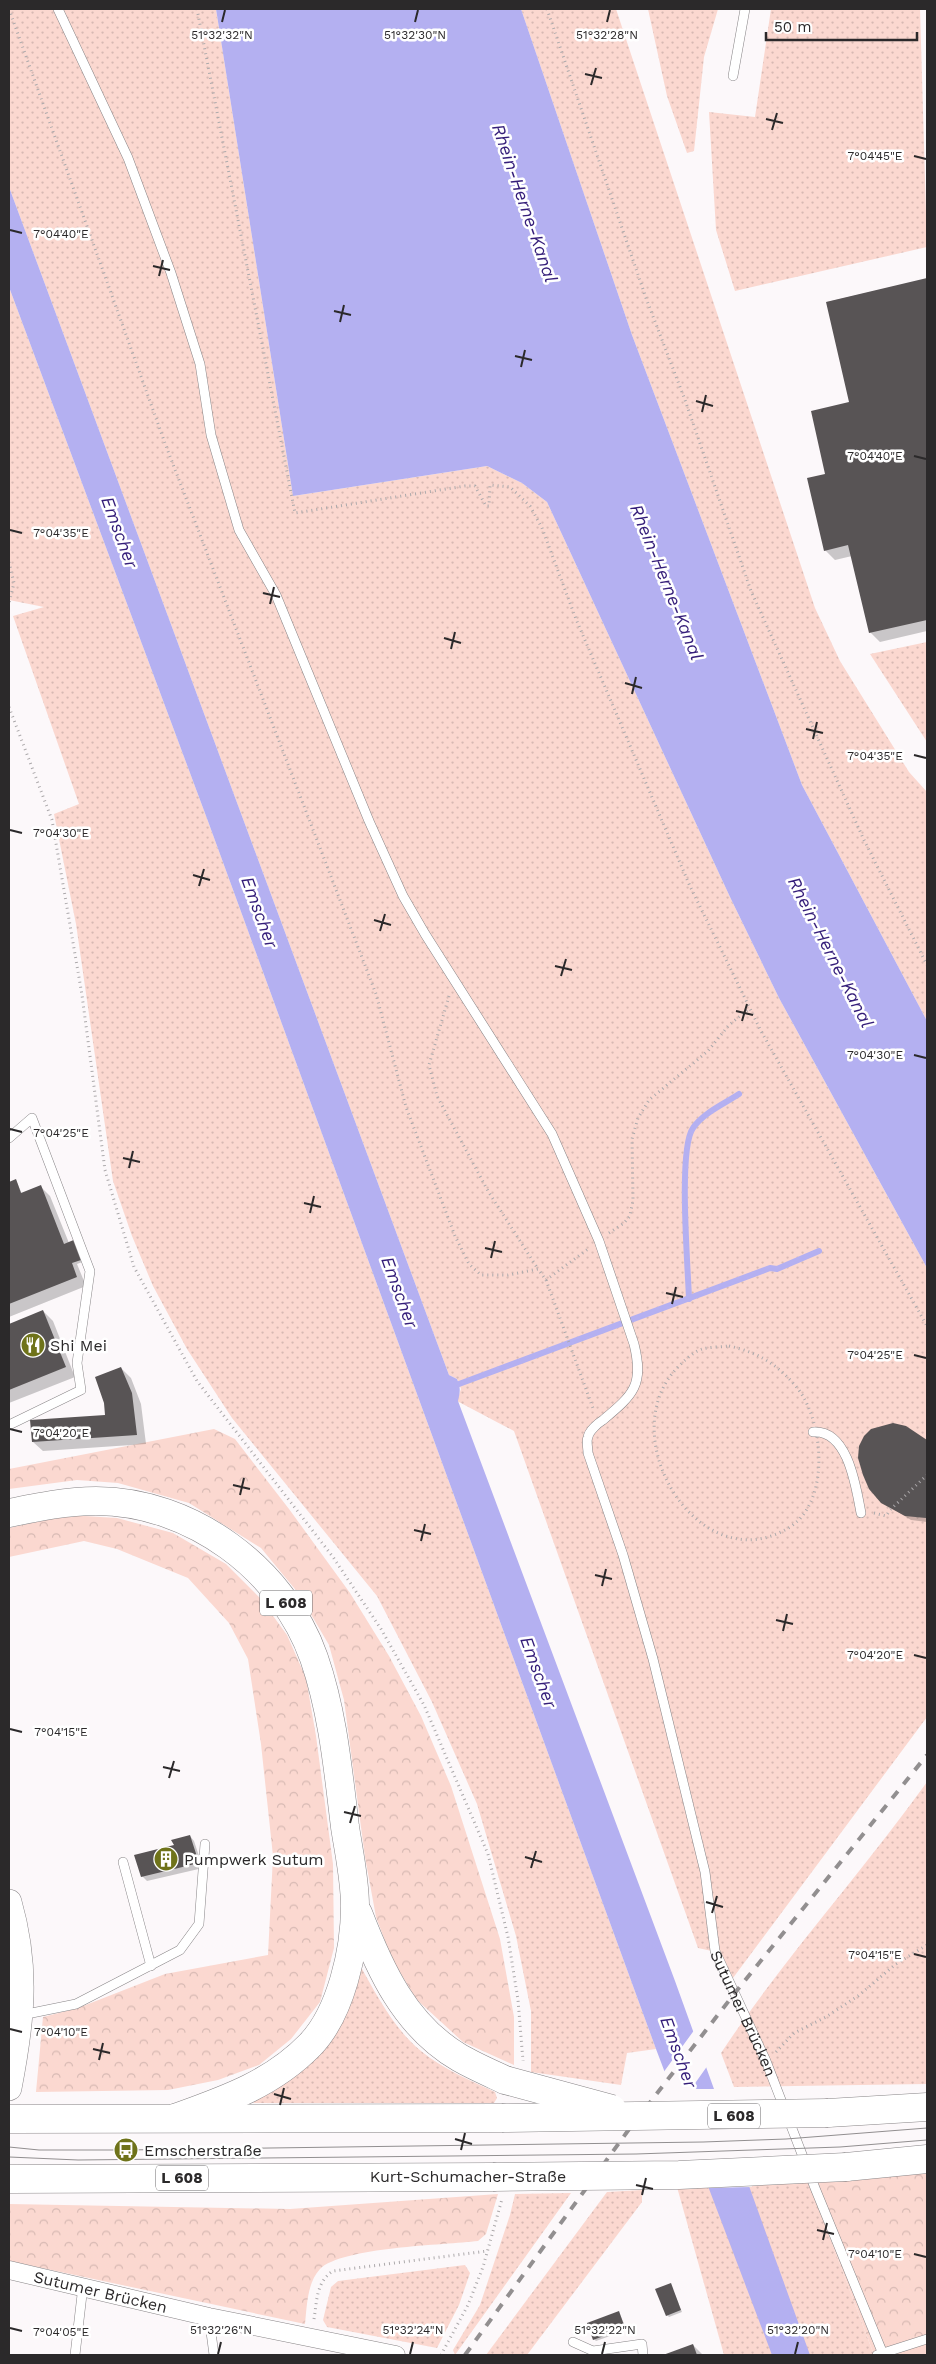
<svg xmlns="http://www.w3.org/2000/svg" width="936" height="2364" font-family="'Work Sans',sans-serif">
	<style>
		.grass { fill: url(#grass-dots) }
		.forest { fill: url(#forest-crowns) }
		.water { fill: #b4b0f1 }
		.pier { fill: #fcf8fa }
		.shadow { fill: #0003 }
		.lines { fill: none; stroke-linecap: round; stroke-linejoin: round }
		.stream { stroke: #b4b0f1; stroke-width: 6 }
		.building { fill: #585455 }
		.lane-casing { stroke: #888587; stroke-width: 10 }
		.street-casing { stroke: #888587; stroke-width: 19 }
		.secondary-casing { stroke: #888587; stroke-width: 26 }
		.primary-casing { stroke: #888587; stroke-width: 29 }
		.path { stroke: #aca9ab; stroke-width: 3; stroke-dasharray: 1 4; stroke-linecap: butt }
		.lane { stroke: #fff; stroke-width: 9 }
		.street { stroke: #fff; stroke-width: 18 }
		.secondary { stroke: #fff; stroke-width: 25 }
		.primary { stroke: #fff; stroke-width: 28 }
		.tram { stroke: #928f90; stroke-width: 1 }
		.rail { stroke: #928f90; stroke-width: 4; stroke-dasharray: 9 9; stroke-linecap: butt }
		.primary-bridge-casing { stroke: #888587; stroke-width: 29; stroke-linecap: butt }
		.primary-bridge { stroke: #fff; stroke-width: 28 }
		.ticks { fill: none; stroke: #2b292a; stroke-width: 2 }
		.labels { text-anchor: middle; dominant-baseline: central; stroke-width: 5; stroke-linejoin: round; paint-order: stroke }
		.shield { fill: #fff; stroke: #6b696a; stroke-width: 1 }
		.shield-label { font-size: 15px; font-weight: bold; fill: #2b292a }
		.poi-label { font-size: 16px; fill: #2b292a; stroke: #fff; text-anchor: start }
		.street-label { font-size: 16px; fill: #2b292a; stroke: #fff }
		.water-label { font-size: 18px; font-style: italic; fill: #341d79; stroke: #fff }
		.ticks-label { font-size: 12px; text-anchor: middle; fill: #2b292a; stroke: #fff; stroke-width: 5; stroke-linejoin: round; paint-order: stroke }
	</style>
	<defs>
		<pattern id="grass-dots" width="8" height="8" patternUnits="userSpaceOnUse" patternTransform="scale(1.25)"><rect width="8" height="8" fill="#fbd8d0"/><path d="M2 2h.1M6 6h.1" fill="none" stroke="#d7b9b3" stroke-width="1.8" stroke-linecap="round"/></pattern>
		<pattern id="forest-crowns" width="20" height="18" patternUnits="userSpaceOnUse" patternTransform="scale(1.25)"><rect width="20" height="18" fill="#fbd8d0"/><path d="M2 6a3 3 0 1 1 6 0M12 15a3 3 0 1 1 6 0" fill="none" stroke="#d7b9b3"/></pattern>
	</defs>
	<rect width="100%" height="100%" fill="#fcf8fa"/>
	<g class="grass">
		<path d="M 9,9 L 216,9 L 293,496 L 487,466 L 522,483 L 547,502 L 730,897 L 779,998 L 927,1268 L 927,1717 L 733,1978 L 721,1953 L 698,1948 L 514,1431 L 457,1401 L 461,1389 L 457,1379 L 449,1375 L 9,187 Z"/>
		<path d="M 521,9 L 616,9 L 815,608 L 840,661 L 909,772 L 927,792 L 927,1021 L 802,785 L 632,335 Z"/>
		<path d="M 648,9 L 718,9 L 704,57 L 694,151 L 687,153 L 667,96 Z"/>
		<path d="M 771,9 L 920,9 L 927,247 L 735,291 L 716,230 L 709,112 L 755,117 Z"/>
		<path d="M 9,287 L 209,824 L 656,2049 L 627,2053 L 621,2085 L 531,2072 L 531,2011 L 516,1936 L 477,1804 L 432,1702 L 377,1596 L 232,1418 L 187,1349 L 153,1286 L 132,1236 L 113,1181 L 76,924 L 54,814 L 79,804 L 13,616 L 44,607 L 9,600 Z"/>
		<path d="M 927,642 L 927,742 L 870,654 Z"/>
		<path d="M 927,1782 L 927,2084 L 734,2087 L 721,2053 C 784,1958 861,1874 927,1782 Z"/>
		<path d="M 361,1967 C 377,1996 395,2030 421,2051 C 443,2069 469,2080 495,2092 L 497,2098 L 494,2103 L 254,2103 L 253,2101 Z"/>
		<path d="M 809,2182 L 874,2355 L 724,2355 L 677,2187 Z"/>
		<path d="M 642,2190 L 642,2202 L 527,2355 L 486,2355 L 607,2192 Z"/>
		<path d="M 571,2193 L 455,2355 L 453,2350 L 480,2305 L 510,2215 L 515,2194 Z"/>
		<path d="M 465,2265 L 470,2273 L 459,2305 L 437,2348 L 327,2327 L 323,2320 L 331,2287 L 338,2281 Z"/>
	</g>
	<g class="forest">
		<path d="M 214,1429 L 235,1439 L 289,1509 L 350,1593 L 389,1656 L 421,1716 L 451,1786 L 500,1939 L 514,2017 L 514,2065 L 463,2042 L 416,1999 L 391,1957 L 376,1917 L 365,1857 L 344,1700 L 329,1645 L 299,1594 L 261,1548 L 189,1503 L 118,1483 L 77,1480 L 9,1489 L 9,1469 Z"/>
		<path d="M 68,1515 L 117,1518 L 173,1533 L 226,1564 L 260,1598 L 287,1635 L 306,1678 L 316,1736 L 333,1864 L 334,1948 L 320,2002 L 291,2039 L 259,2065 L 218,2080 L 168,2090 L 36,2092 L 43,2017 L 78,2008 L 165,1974 L 268,1955 L 273,1856 L 261,1744 L 248,1659 L 229,1623 L 188,1578 L 117,1549 L 84,1541 L 9,1557 L 9,1528 Z"/>
		<path d="M 927,2171 L 927,2355 L 874,2355 L 809,2182 Z"/>
		<path d="M 498,2194 L 486,2234 L 478,2241 C 445,2245 342,2247 320,2269 C 307,2283 307,2306 305,2324 L 9,2261 L 9,2204 L 290,2209 Z"/>
	</g>
	<g class="water">
		<path d="M 216,9 L 521,9 L 632,335 L 802,785 L 927,1021 L 927,1268 L 779,998 L 730,897 L 547,502 L 522,483 L 487,466 L 293,496 Z"/>
		<path d="M 9,187 L 449,1375 L 457,1379 C 461,1388 460,1392 458,1401 L 675,1981 L 810,2355 L 772,2355 L 656,2049 L 209,824 L 9,287 Z"/>
	</g>
	<path class="pier" d="M 695,2029 L 708,2065 L 691,2089 L 717,2089 L 752,2187 L 706,2188 L 663,2073 Z"/>
	<g class="shadow">
		<path d="M 927,279 L 927,631 L 880,642 L 870,632 L 852,556 L 835,560 L 825,550 L 827,475 L 850,403 L 827,302 Z"/>
		<path d="M 16,1180 L 22,1194 L 40,1186 L 50,1196 L 69,1243 L 85,1261 L 77,1264 L 86,1286 L 9,1317 L 9,1183 Z"/>
		<path d="M 43,1311 L 53,1321 L 75,1377 L 9,1403 L 9,1325 Z"/>
		<path d="M 121,1368 L 131,1378 L 141,1404 L 146,1444 L 43,1451 L 33,1442 L 107,1416 Z"/>
		<path d="M 906,1427 L 927,1441 L 927,1522 L 911,1520 L 882,1502 Z"/>
		<path d="M 190,1836 L 194,1841 L 203,1868 L 147,1881 L 142,1876 Z"/>
		<path d="M 671,2285 L 682,2312 L 669,2317 L 667,2315 Z"/>
		<path d="M 619,2313 L 627,2330 L 596,2341 L 594,2339 Z"/>
		<path d="M 693,2345 L 703,2355 L 666,2355 Z"/>
	</g>
	<g class="lines">
		<g class="stream">
			<path d="M 689,1299 C 688,1267 678,1149 693,1128 C 703,1113 724,1104 739,1094"/>
			<path d="M 459,1384 L 770,1268 L 777,1269 L 819,1251"/>
		</g>
	</g>
	<g class="building">
		<path d="M 927,278 L 927,620 L 869,633 L 848,545 L 824,551 L 807,478 L 825,474 L 811,411 L 849,402 L 826,302 Z"/>
		<path d="M 16,1179 L 21,1193 L 41,1185 L 64,1244 L 76,1239 L 84,1259 L 72,1263 L 77,1277 L 9,1304 L 9,1182 Z"/>
		<path d="M 43,1310 L 66,1367 L 9,1390 L 9,1324 Z"/>
		<path d="M 121,1367 L 132,1393 L 137,1435 L 32,1442 L 30,1420 L 105,1415 L 104,1403 L 95,1377 Z"/>
		<path d="M 893,1423 L 906,1426 L 927,1440 L 926,1518 L 905,1516 L 881,1503 L 869,1489 L 863,1475 L 858,1458 L 859,1446 L 864,1436 L 871,1429 Z"/>
		<path d="M 190,1835 L 199,1863 L 141,1877 L 134,1855 L 174,1845 L 171,1840 Z"/>
		<path d="M 671,2283 L 681,2310 L 666,2316 L 655,2289 Z"/>
		<path d="M 619,2311 L 625,2328 L 593,2340 L 587,2323 Z"/>
		<path d="M 693,2344 L 697,2355 L 663,2355 Z"/>
	</g>
	<g class="lines">
		<defs>
			<g id="lane">
				<path id="s1" d="M 58,9 L 128,158 L 171,273 L 200,364 L 211,435 L 239,530 L 276,595 L 369,821 L 403,896 L 425,934 L 552,1134 L 599,1241 L 634,1344 C 644,1385 634,1394 603,1420 C 598,1423 589,1431 588,1437 C 586,1441 588,1448 588,1453 L 623,1555 L 653,1659 L 705,1872 L 715,1951 L 766,2061 L 815,2188 L 883,2354"/>
				<path d="M 733,76 L 745,9"/>
				<path d="M 9,1138 L 32,1118 L 90,1271 L 77,1363 L 81,1390 L 9,1425"/>
				<path d="M 813,1432 C 848,1429 856,1487 861,1513"/>
				<path d="M 123,1862 L 151,1966"/>
				<path d="M 22,2015 L 76,2004 L 180,1950 L 199,1924 L 205,1844"/>
				<path d="M 209,2317 L 214,2355"/>
				<path d="M 573,2342 L 593,2351 L 642,2344 L 643,2355"/>
				<path d="M 75,2355 L 83,2286"/>
				<path d="M 877,2355 L 927,2339"/>
			</g>
			<g id="street">
				<path id="s2" d="M 9,2270 L 209,2317 L 396,2355"/>
			</g>
			<path id="secondary" d="M 9,1902 C 28,1968 22,2021 9,2088"/>
			<g id="primary">
				<path d="M 9,1513 C 38,1507 67,1501 96,1501 C 191,1501 283,1569 314,1658 C 333,1713 338,1770 345,1827 C 349,1853 355,1880 355,1906 C 355,1950 341,2013 310,2045 C 272,2084 225,2100 175,2118"/>
				<path d="M 358,1913 C 380,1970 405,2026 460,2058 C 474,2066 490,2073 505,2080"/>
				<path d="M 828,2113 L 927,2107"/>
				<path d="M 9,2119 L 502,2118"/>
				<path d="M 846,2167 L 927,2159"/>
				<path d="M 9,2179 L 493,2177"/>
			</g>
		</defs>
		<use href="#lane" class="lane-casing"/>
		<use href="#street" class="street-casing"/>
		<use href="#secondary" class="secondary-casing"/>
		<use href="#primary" class="primary-casing"/>
		<g class="path">
			<path d="M 9,9 L 166,446 L 376,994 L 406,1107 L 455,1236 L 469,1264 L 481,1275 L 508,1275 L 538,1269 L 546,1280 L 594,1411"/>
			<path d="M 197,9 L 295,513 L 465,486 L 475,486 L 486,506 L 489,506 L 490,485 L 510,487 L 530,506 L 542,528 L 576,619 L 689,884 L 761,1031 L 927,1326"/>
			<path d="M 547,9 L 646,298 L 685,400 L 751,591 L 864,840 L 927,965"/>
			<path d="M 9,562 L 14,583 L 9,603"/>
			<path d="M 9,707 L 52,820 L 82,995 L 105,1170 L 134,1267 L 197,1381 L 333,1557 L 381,1629 L 424,1705 L 488,1854 L 508,1937 L 518,2000 L 523,2061"/>
			<path d="M 449,996 L 429,1065 L 437,1096 L 488,1191 L 538,1269"/>
			<path d="M 609,1233 L 624,1223 L 630,1216 L 633,1200 L 632,1139 L 638,1118 L 649,1100 L 708,1051 L 729,1025 L 750,1008"/>
			<path d="M 546,1280 L 588,1249"/>
			<path d="M 729,1346 C 756,1352 774,1362 793,1383 C 824,1415 832,1500 790,1527 C 700,1584 610,1436 678,1367 C 685,1360 693,1352 702,1349 C 710,1347 721,1347 729,1346 Z"/>
			<path d="M 874,1513 L 886,1516 L 890,1510 L 927,1475"/>
			<path d="M 776,2052 L 794,2033 L 826,2017 L 858,1996 L 896,1964 L 927,1945"/>
			<path d="M 314,2319 C 317,2301 316,2282 333,2271 L 487,2251"/>
			<path d="M 441,2355 L 468,2305 L 483,2267 L 502,2199"/>
		</g>
		<use href="#lane" class="lane"/>
		<use href="#street" class="street"/>
		<use href="#secondary" class="secondary"/>
		<use href="#primary" class="primary"/>
		<g class="tram">
			<path d="M 9,2147 L 39,2150 L 126,2150 L 703,2142 L 786,2139 L 927,2128"/>
			<path d="M 9,2157 L 78,2160 L 636,2154 L 840,2147 L 927,2140"/>
		</g>
		<path class="rail" d="M 465,2355 L 627,2132 L 738,1989 L 927,1755"/>
		<defs>
			<g id="primary-bridge">
				<path d="M 505,2080 L 612,2109"/>
				<path d="M 502,2118 L 828,2113"/>
				<path d="M 493,2177 L 679,2175 L 846,2167"/>
			</g>
		</defs>
		<use href="#primary-bridge" class="primary-bridge-casing"/>
		<use href="#primary-bridge" class="primary-bridge"/>
	</g>
	<path class="ticks" d="M 222,22 L 225,10M 415,22 L 418,10M 607,22 L 610,10M 585,74 L 602,78M 591,85 L 596,68M 766,119 L 783,123M 772,130 L 777,113M 914,156 L 926,159M 10,230 L 22,233M 153,266 L 170,270M 159,276 L 163,260M 334,311 L 351,315M 340,322 L 344,305M 515,356 L 532,360M 521,367 L 525,350M 696,401 L 713,406M 702,412 L 706,395M 914,456 L 926,459M 10,530 L 22,533M 263,593 L 280,597M 270,604 L 274,587M 444,638 L 461,643M 451,649 L 455,632M 625,683 L 642,688M 632,694 L 636,677M 806,729 L 823,733M 813,739 L 817,722M 914,755 L 926,758M 10,830 L 22,833M 193,875 L 210,880M 199,886 L 204,869M 374,920 L 391,925M 380,931 L 385,914M 555,966 L 572,970M 561,976 L 566,959M 736,1011 L 753,1015M 742,1021 L 747,1004M 914,1055 L 926,1058M 10,1129 L 22,1132M 123,1158 L 140,1162M 129,1168 L 133,1151M 304,1203 L 321,1207M 310,1213 L 314,1196M 485,1248 L 502,1252M 491,1258 L 495,1241M 666,1293 L 683,1297M 672,1304 L 676,1287M 914,1355 L 926,1358M 10,1429 L 22,1432M 233,1485 L 250,1489M 240,1495 L 244,1478M 414,1530 L 431,1534M 421,1541 L 425,1524M 595,1575 L 612,1579M 602,1586 L 606,1569M 776,1620 L 793,1624M 783,1631 L 787,1614M 914,1655 L 926,1658M 10,1729 L 22,1732M 163,1767 L 180,1771M 169,1778 L 174,1761M 344,1812 L 361,1816M 350,1823 L 355,1806M 525,1857 L 542,1862M 531,1868 L 536,1851M 706,1902 L 723,1907M 712,1913 L 717,1896M 914,1954 L 926,1957M 10,2029 L 22,2032M 93,2049 L 110,2053M 99,2060 L 103,2043M 274,2094 L 291,2099M 280,2105 L 284,2088M 455,2139 L 472,2144M 461,2150 L 465,2133M 636,2185 L 653,2189M 642,2195 L 646,2178M 817,2230 L 834,2234M 823,2240 L 827,2223M 914,2254 L 926,2257M 10,2328 L 22,2331M 218,2354 L 221,2342M 410,2354 L 413,2342M 602,2354 L 605,2342M 795,2354 L 798,2342"/>
	<defs>
		<symbol id="restaurant-disc" viewBox="-11 -11 22 22"><circle r="9.5" fill="#6f731a" stroke="#fff"/><path d="M-5-6h1v4h1v-4h1v4h1v-4h1v5L-1.5 .5V6h-2V.5L-5-1ZM5-6V6H3V1.5H1.5Q1.5-4 5-6Z" fill="#fff"/></symbol>
		<symbol id="building-disc" viewBox="-11 -11 22 22"><circle r="9.5" fill="#6f731a" stroke="#fff"/><path d="M-4-6H4V6H1V3H-1V6H-4ZM-2.5-4.3h1.7v1.8h-1.7ZM.8-4.3h1.7v1.8H.8ZM-2.5-1h1.7V.8h-1.7ZM.8-1h1.7V.8H.8Z" fill="#fff"/></symbol>
		<symbol id="bus-disc" viewBox="-11 -11 22 22"><circle r="9.5" fill="#6f731a" stroke="#fff"/><path d="M-5-6H5V4H4V6H2V4H-2V6H-4V4H-5ZM-3.5-4V0h7V-4ZM-3.5 1.2v1.5H-2V1.2ZM2 1.2v1.5H3.5V1.2Z" fill="#fff"/></symbol>
	</defs>
	<g fill-rule="evenodd">
		<use href="#restaurant-disc" x="19" y="1331" width="28" height="28"/>
		<use href="#building-disc" x="152" y="1845" width="28" height="28"/>
		<use href="#bus-disc" x="112" y="2136" width="28" height="28"/>
	</g>
	<g class="labels">
		<g class="shield">
			<rect x="260" y="1590.5" width="52" height="25" rx="4"/>
			<rect x="708" y="2103.5" width="52" height="25" rx="4"/>
			<rect x="156" y="2165.5" width="52" height="25" rx="4"/>
		</g>
		<g class="shield-label">
			<text x="286" y="1603">L 608</text>
			<text x="734" y="2116">L 608</text>
			<text x="182" y="2178">L 608</text>
		</g>
		<g class="poi-label">
			<text x="50" y="1345">Shi Mei</text>
			<text x="184" y="1859">Pumpwerk Sutum</text>
			<text x="144" y="2150">Emscherstraße</text>
		</g>
		<g class="street-label">
			<text stroke="none"><textPath href="#s1" startOffset="2174">Sutumer Brücken</textPath></text>
			<text x="468" y="2176">Kurt-Schumacher-Straße</text>
			<text stroke="none"><textPath href="#s2" startOffset="94">Sutumer Brücken</textPath></text>
		</g>
		<g class="water-label">
			<text transform="translate(525 203) rotate(71)">Rhein-Herne-Kanal</text>
			<text transform="translate(120 532) rotate(70)">Emscher</text>
			<text transform="translate(667 582) rotate(68)">Rhein-Herne-Kanal</text>
			<text transform="translate(260 912) rotate(70)">Emscher</text>
			<text transform="translate(831 952) rotate(63)">Rhein-Herne-Kanal</text>
			<text transform="translate(400 1292) rotate(70)">Emscher</text>
			<text transform="translate(539 1672) rotate(70)">Emscher</text>
			<text transform="translate(679 2052) rotate(70)">Emscher</text>
		</g>
	</g>
	<g class="ticks-label">
		<text x="222" y="39">51°32'32"N</text>
		<text x="415" y="39">51°32'30"N</text>
		<text x="607" y="39">51°32'28"N</text>
		<text x="875" y="160">7°04'45"E</text>
		<text x="61" y="238">7°04'40"E</text>
		<text x="875" y="460">7°04'40"E</text>
		<text x="61" y="537">7°04'35"E</text>
		<text x="875" y="760">7°04'35"E</text>
		<text x="61" y="837">7°04'30"E</text>
		<text x="875" y="1059">7°04'30"E</text>
		<text x="61" y="1137">7°04'25"E</text>
		<text x="875" y="1359">7°04'25"E</text>
		<text x="61" y="1437">7°04'20"E</text>
		<text x="875" y="1659">7°04'20"E</text>
		<text x="61" y="1736">7°04'15"E</text>
		<text x="875" y="1959">7°04'15"E</text>
		<text x="61" y="2036">7°04'10"E</text>
		<text x="875" y="2258">7°04'10"E</text>
		<text x="221" y="2334">51°32'26"N</text>
		<text x="413" y="2334">51°32'24"N</text>
		<text x="605" y="2334">51°32'22"N</text>
		<text x="798" y="2334">51°32'20"N</text>
		<text x="61" y="2336">7°04'05"E</text>
	</g>
	<rect width="936" height="2364" fill="none" stroke="#2b292a" stroke-width="20"/>
	<path d="M766 32v8h151v-8" fill="none" stroke="#2b292a" stroke-width="2.5"/>
	<text x="774" y="32" font-size="15" fill="#2b292a" stroke="#ffffff" stroke-width="4" paint-order="stroke">50 m</text>
</svg>
